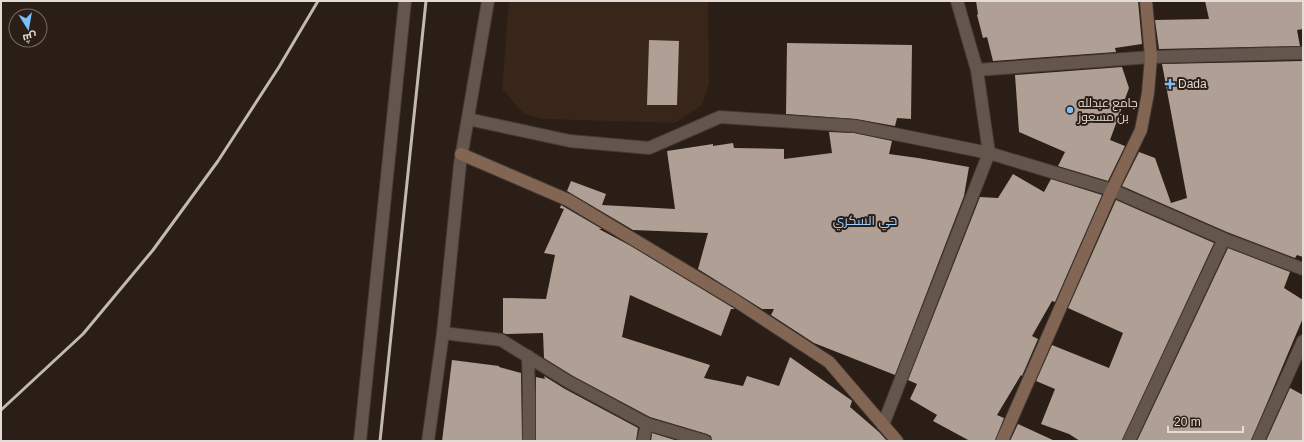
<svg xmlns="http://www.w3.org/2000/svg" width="1304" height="442" font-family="Helvetica,Cairo,sans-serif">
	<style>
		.built { fill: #372619 }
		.building { fill: #af9f94 }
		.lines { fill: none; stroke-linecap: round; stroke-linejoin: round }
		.street-casing { stroke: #443b35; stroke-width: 14 }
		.secondary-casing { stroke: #443b35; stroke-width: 14 }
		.street { stroke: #64564d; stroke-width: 12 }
		.secondary { stroke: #826653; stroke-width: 12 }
		.rail { stroke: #c2b9b3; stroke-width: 3 }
		.poi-dot { fill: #7bbef8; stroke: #2a1e16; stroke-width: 1.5 }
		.labels { text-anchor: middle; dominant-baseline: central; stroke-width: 4; stroke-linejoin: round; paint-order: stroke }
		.poi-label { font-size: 12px; fill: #e3dbd5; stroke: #2a1e16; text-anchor: start }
		.neighbourhood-label { font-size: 13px; fill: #9fd0fc; stroke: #2a1e16 }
	</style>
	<rect width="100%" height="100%" fill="#2a1e16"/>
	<path class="built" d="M 509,1 L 708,1 L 709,83 L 702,105 L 675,123 L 543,119 L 524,114 L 502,89 Z"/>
	<g class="building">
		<path d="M 976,1 L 1138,1 L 1142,44 L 1115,48 L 1116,52 L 993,61 L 987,37 L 983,38 L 977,15 L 978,14 Z"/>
		<path d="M 1205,1 L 1303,1 L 1303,29 L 1297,30 L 1300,46 L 1159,49 L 1155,20 L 1209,19 Z"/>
		<path d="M 649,40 L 679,41 L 677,105 L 647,105 Z"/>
		<path d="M 787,43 L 912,45 L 911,119 L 897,118 L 895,126 L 856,119 L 786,114 Z"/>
		<path d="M 1302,61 L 1303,257 L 1297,255 L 1295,258 L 1227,232 L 1122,186 L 1139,152 L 1155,158 L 1171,203 L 1187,198 L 1162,64 Z"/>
		<path d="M 1122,67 L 1129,88 L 1110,140 L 1125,146 L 1108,181 L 1058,166 L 1065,152 L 1019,132 L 1015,75 Z"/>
		<path d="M 829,132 L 854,133 L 892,141 L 889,154 L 918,158 L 969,167 L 964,196 L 895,375 L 814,343 L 771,315 L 774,309 L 762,309 L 698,269 L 708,233 L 633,230 L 567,191 L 571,181 L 606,194 L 602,205 L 675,209 L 667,151 L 713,144 L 713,146 L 733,143 L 734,148 L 784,149 L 784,159 L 832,153 Z"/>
		<path d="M 1013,174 L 1044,192 L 1051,179 L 1102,195 L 1055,302 L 1052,301 L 1032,336 L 1038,339 L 1022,376 L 1021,375 L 997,415 L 1004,418 L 995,441 L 970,441 L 933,421 L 937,415 L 910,399 L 917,384 L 908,380 L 980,197 L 998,198 Z"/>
		<path d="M 1116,200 L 1214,243 L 1122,441 L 1080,441 L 1069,434 L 1041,424 L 1055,389 L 1036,381 L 1052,345 L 1109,368 L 1123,333 L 1068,308 Z"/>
		<path d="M 561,205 L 602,229 L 599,229 L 631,246 L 735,309 L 731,309 L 721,336 L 630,295 L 622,337 L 710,365 L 704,378 L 743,386 L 747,376 L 779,386 L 790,357 L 851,400 L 852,401 L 850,407 L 879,432 L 887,441 L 712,441 L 711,436 L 707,434 L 650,417 L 573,376 L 544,358 L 543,333 L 506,334 L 503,333 L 503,298 L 546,299 L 555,255 L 544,253 L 564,209 L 560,208 Z"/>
		<path d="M 1228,248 L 1290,272 L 1284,288 L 1303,300 L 1303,318 L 1251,441 L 1137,441 Z"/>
		<path d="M 452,360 L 499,366 L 499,367 L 521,373 L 522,441 L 442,441 Z"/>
		<path d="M 544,376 L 565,389 L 638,428 L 636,441 L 536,441 L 536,377 L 545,379 Z"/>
		<path d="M 1290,388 L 1303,395 L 1303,441 L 1266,441 Z"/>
		<path d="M 1018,424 L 1055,441 L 1010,441 Z"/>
		<path d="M 652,433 L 678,441 L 651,441 Z"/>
	</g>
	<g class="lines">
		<defs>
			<g id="street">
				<path d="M 977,70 L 1151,57 L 1303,53"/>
				<path d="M 468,119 L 570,141 L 649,148 L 720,117 L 855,126 L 989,153 L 1112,190 L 1224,239 L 1303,269"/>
				<path d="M 443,333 L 501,340 L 569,382 L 647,424 L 705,441"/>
				<path d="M 528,356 L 529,395 L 529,441"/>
				<path d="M 883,425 L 989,153 L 977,70 L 957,1"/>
				<path d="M 360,441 L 405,1"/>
				<path d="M 428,441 L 443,333 L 460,164 L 488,1"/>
				<path d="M 643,441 L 647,424"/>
				<path d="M 1129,441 L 1224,239"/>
				<path d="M 1258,441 L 1303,341"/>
			</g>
			<g id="secondary">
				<path d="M 461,154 L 568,200 L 736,301 L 829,362 L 897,441"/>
				<path d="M 1002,441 L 1112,190 L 1141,130 L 1148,93 L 1151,57 L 1146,1"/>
			</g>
		</defs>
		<use href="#street" class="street-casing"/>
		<use href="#secondary" class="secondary-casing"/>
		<use href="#street" class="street"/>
		<use href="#secondary" class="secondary"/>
		<g class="rail">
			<path d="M 1,410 L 83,334 L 153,250 L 218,161 L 279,67 L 318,1"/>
			<path d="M 380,441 L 426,1"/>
		</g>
	</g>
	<g class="poi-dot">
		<path d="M1168 78h4v4h4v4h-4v4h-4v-4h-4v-4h4z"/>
		<circle cx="1070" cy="110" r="4"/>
	</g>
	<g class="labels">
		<g class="poi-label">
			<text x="1178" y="84">Dada</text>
			<text x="1078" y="103">جامع عبدلله<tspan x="1078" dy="14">بن مسعوز</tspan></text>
		</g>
		<g class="neighbourhood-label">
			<text x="865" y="220">حي السكري</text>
		</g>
	</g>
	<rect width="1304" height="442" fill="none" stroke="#e3dbd5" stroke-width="4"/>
	<g transform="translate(28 28) rotate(169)"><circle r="19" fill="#2a1e16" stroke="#746a62"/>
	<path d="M0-3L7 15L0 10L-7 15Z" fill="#7bbef8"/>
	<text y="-6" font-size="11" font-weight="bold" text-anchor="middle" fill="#e3dbd5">ش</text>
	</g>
	<path d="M1168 426v6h75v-6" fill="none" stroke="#e3dbd5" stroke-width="2"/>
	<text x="1174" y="426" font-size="12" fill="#e3dbd5" stroke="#2a1e16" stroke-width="3" paint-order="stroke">20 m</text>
</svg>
